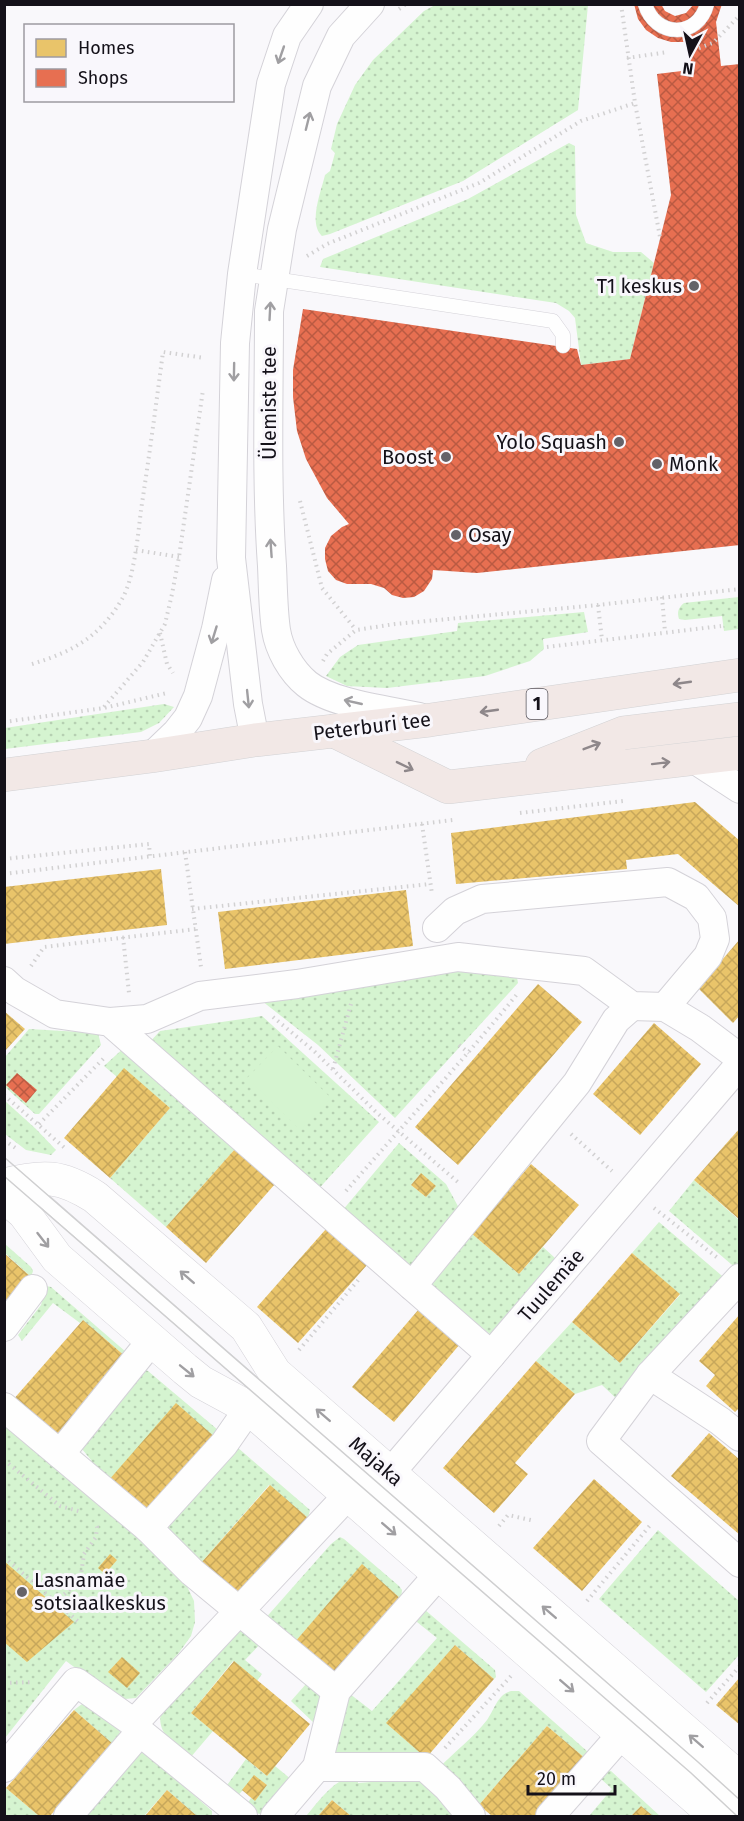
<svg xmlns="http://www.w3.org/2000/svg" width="744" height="1821" font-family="'Fira Sans',sans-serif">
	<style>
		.green { fill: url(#green-dots); fill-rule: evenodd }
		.pitch { fill: #d5f4d0 }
		.homes { fill: url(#homes-cross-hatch) }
		.shops { fill: url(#shops-cross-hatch) }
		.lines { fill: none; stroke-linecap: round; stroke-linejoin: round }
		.service-casing { stroke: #d4d2d8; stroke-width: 15 }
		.minor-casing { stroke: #d4d2d8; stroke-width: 30 }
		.tertiary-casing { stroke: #d4d2d8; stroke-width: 34 }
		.trunk-casing { stroke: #d2d2d4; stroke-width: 34 }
		.path { stroke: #d2d1d2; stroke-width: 4; stroke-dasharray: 1.5 4.5; stroke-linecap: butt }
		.service { stroke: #fefefe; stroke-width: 14 }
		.minor { stroke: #fefefe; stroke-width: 28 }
		.tertiary { stroke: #fefefe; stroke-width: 33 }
		.trunk { stroke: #f2e8e6; stroke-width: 33 }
		.tram { stroke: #cfcfd0; stroke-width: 1.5 }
		.oneway { stroke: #a09fa2 }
		.oneway2 { stroke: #8e878a }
		.poi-dot { fill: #646268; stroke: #f9f7fc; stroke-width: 2 }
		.labels { text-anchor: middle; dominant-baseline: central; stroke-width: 6; stroke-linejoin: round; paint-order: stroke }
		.shield { fill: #f9f7fc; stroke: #59565d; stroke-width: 1.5 }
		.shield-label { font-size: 18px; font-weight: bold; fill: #141119 }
		.poi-label { font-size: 20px; fill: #141119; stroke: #f9f7fc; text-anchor: end }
		.street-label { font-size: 20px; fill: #141119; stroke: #f9f7fc }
	</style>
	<defs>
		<pattern id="green-dots" width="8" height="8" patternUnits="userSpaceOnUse" patternTransform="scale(1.5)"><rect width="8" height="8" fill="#d5f4d0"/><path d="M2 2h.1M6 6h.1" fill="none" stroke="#b6d0b2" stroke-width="1.8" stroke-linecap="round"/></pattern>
		<pattern id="homes-cross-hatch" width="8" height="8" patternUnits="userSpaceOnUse" patternTransform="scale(1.5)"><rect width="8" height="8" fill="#e9c46a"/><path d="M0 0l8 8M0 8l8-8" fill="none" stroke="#c7a75b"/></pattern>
		<pattern id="shops-cross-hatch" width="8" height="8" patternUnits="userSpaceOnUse" patternTransform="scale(1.5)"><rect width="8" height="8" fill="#e76f51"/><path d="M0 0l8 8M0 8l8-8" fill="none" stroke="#ba5a42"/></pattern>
	</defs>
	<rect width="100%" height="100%" fill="#f9f8fb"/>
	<g class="green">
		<path d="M 435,5 L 588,5 L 578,110 L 463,181 L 330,234 L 322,236 C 308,223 321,192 325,175 L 330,171 L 335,153 L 331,149 L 337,124 L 355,85 L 373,60 L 424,11 Z"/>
		<path d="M 569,143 L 575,146 L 576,215 L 586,243 L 613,252 L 641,252 L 654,263 L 630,359 L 581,365 L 575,318 L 569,311 L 556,303 L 320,267 L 323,259 L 468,199 Z"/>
		<path d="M 739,597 L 739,629 L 724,631 L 722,616 L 685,620 L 679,619 C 677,612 678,608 684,603 Z"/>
		<path d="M 584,612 L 588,632 L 543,639 L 544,649 L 530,661 L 485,676 L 387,688 L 347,686 L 326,676 L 340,657 L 358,645 L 457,631 L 458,623 Z"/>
		<path d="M 164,704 L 174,707 L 159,723 L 141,732 L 5,749 L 5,728 Z"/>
		<path d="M 440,970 L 516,972 L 518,983 L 395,1118 L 318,1045 L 262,1001 Z"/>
		<path d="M 262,1016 L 379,1122 L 315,1193 L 147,1045 L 160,1031 Z"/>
		<path d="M 29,1029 L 98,1033 L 101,1045 L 39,1114 L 35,1114 L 5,1087 L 5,1057 Z"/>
		<path d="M 127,1045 L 235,1149 L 166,1227 L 110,1178 L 170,1108 L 124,1069 L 117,1077 L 104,1066 Z"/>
		<path d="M 5,1101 L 36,1129 L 56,1150 L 51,1155 L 26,1150 L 5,1134 Z"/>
		<path d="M 399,1143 L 446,1184 L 460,1210 L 409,1271 L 342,1211 ZM 420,1174 L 435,1186 L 426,1197 L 411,1185 Z"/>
		<path d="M 694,1180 L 739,1220 L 738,1270 L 669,1211 Z"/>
		<path d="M 659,1222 L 728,1281 L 620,1402 L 602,1385 L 575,1394 L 536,1361 L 572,1322 L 620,1363 L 680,1295 L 632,1253 Z"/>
		<path d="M 471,1233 L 519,1274 L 543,1247 L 555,1258 L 490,1334 L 427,1284 Z"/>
		<path d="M 5,1244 L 31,1267 L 33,1271 L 31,1277 L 5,1253 Z"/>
		<path d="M 46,1286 L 51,1287 L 126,1352 L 126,1357 L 83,1320 L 80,1323 L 53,1303 L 22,1341 L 18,1335 L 41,1305 Z"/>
		<path d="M 142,1369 L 148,1371 L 218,1430 L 218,1434 L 108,1481 L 95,1471 L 91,1460 L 82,1449 L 132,1388 Z"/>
		<path d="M 5,1419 L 154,1547 L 184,1580 L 194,1601 L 195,1622 L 191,1636 L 178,1654 L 136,1698 L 125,1699 L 107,1691 L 66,1661 L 5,1738 Z"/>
		<path d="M 237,1447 L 310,1510 L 308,1518 L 269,1485 L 201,1563 L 165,1525 Z"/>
		<path d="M 658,1530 L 739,1601 L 739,1655 L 706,1692 L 599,1599 Z"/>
		<path d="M 340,1537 L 344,1539 L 399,1586 L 402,1590 L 401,1599 L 362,1565 L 294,1643 L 263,1621 L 331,1544 Z"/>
		<path d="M 424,1609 L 495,1670 L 496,1677 L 494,1679 L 455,1645 L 387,1723 L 426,1758 L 334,1758 L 330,1741 L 350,1694 L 372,1711 L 437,1638 L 412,1618 Z"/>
		<path d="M 238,1628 L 264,1640 L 245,1660 L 262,1674 L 257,1681 L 233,1661 L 191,1713 L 213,1731 L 190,1758 C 176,1744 156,1735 161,1712 Z"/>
		<path d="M 306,1684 L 323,1696 L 315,1724 L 291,1701 Z"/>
		<path d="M 511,1691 L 519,1691 L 588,1752 L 586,1759 L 547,1726 L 479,1805 L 439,1768 C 454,1752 474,1737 487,1720 C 495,1709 497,1695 511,1691 Z"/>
		<path d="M 92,1703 L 121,1728 L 118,1738 L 113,1744 L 74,1710 L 82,1704 Z"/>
		<path d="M 136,1749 L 144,1751 L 212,1811 L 212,1816 L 197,1816 L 167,1790 L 144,1816 L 76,1816 Z"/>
		<path d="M 246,1759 L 267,1776 L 275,1766 L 292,1780 L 273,1805 L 260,1814 L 252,1812 L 246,1806 L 251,1798 L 255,1800 L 267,1785 L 254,1776 L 237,1797 L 225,1788 Z"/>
		<path d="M 602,1769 L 611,1771 L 660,1816 L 653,1816 L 641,1806 L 631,1816 L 589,1816 L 612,1789 L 599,1777 Z"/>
		<path d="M 358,1775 L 358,1783 L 371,1782 L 372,1775 L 415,1777 L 465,1816 L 351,1816 L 332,1800 L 318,1816 L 306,1816 C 320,1800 335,1777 358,1775 Z"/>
		<path d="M 6,1788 L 39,1816 L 5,1816 L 4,1790 Z"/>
	</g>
	<path class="pitch" d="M 278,1046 L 331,1098 L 300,1130 L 247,1078 Z"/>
	<g class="homes">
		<path d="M 695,802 L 740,841 L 740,907 L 678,854 L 626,860 L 627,869 L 456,884 L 451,833 Z"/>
		<path d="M 161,869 L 167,925 L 4,944 L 4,887 Z"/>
		<path d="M 406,890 L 413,946 L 225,969 L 218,912 Z"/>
		<path d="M 740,939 L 740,1015 L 733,1023 L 698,988 Z"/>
		<path d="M 538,984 L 582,1022 L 458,1165 L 415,1127 Z"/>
		<path d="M 4,1011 L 25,1029 L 4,1052 Z"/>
		<path d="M 654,1023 L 701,1064 L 640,1135 L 593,1094 Z"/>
		<path d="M 124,1068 L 170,1108 L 110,1178 L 64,1138 Z"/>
		<path d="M 740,1128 L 740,1220 L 694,1180 Z"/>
		<path d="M 235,1149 L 275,1184 L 206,1263 L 166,1227 Z"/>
		<path d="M 531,1164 L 579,1205 L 519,1274 L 471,1233 Z"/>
		<path d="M 421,1173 L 436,1186 L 426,1197 L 411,1185 Z"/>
		<path d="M 326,1229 L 367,1265 L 298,1343 L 257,1307 Z"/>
		<path d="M 4,1253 L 31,1277 L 4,1308 Z"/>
		<path d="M 632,1253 L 680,1294 L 620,1363 L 572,1322 Z"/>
		<path d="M 419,1309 L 460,1344 L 394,1422 L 352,1387 Z"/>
		<path d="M 740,1314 L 740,1407 L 735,1412 L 706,1386 L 715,1375 L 699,1361 Z"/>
		<path d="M 83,1320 L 126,1357 L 55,1438 L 12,1401 Z"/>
		<path d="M 536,1361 L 575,1394 L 515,1463 L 528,1474 L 494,1513 L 443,1468 Z"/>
		<path d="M 176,1403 L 216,1438 L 148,1516 L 108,1481 Z"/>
		<path d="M 709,1433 L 740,1460 L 740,1535 L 671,1476 Z"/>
		<path d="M 594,1479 L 642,1522 L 582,1591 L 533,1548 Z"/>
		<path d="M 270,1485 L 308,1518 L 240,1597 L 201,1563 Z"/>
		<path d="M 110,1554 L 117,1560 L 105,1574 L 98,1568 Z"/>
		<path d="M 4,1561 L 74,1622 L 27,1662 L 4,1642 Z"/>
		<path d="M 362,1564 L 401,1599 L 333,1678 L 294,1643 Z"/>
		<path d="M 455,1645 L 494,1679 L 426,1758 L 386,1723 Z"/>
		<path d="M 122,1657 L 140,1673 L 127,1688 L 108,1672 Z"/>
		<path d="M 234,1661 L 310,1724 L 267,1776 L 191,1713 Z"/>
		<path d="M 740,1677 L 740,1725 L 716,1705 Z"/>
		<path d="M 74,1710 L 113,1744 L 50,1816 L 39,1816 L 6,1788 Z"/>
		<path d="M 547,1726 L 586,1759 L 536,1816 L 492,1816 L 479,1805 Z"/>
		<path d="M 254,1775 L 267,1785 L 255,1801 L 242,1790 Z"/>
		<path d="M 167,1790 L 197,1816 L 145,1816 Z"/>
		<path d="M 332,1800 L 351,1816 L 318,1816 Z"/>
		<path d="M 641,1806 L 653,1816 L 631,1816 Z"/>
	</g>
	<g class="shops">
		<path d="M 634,4 L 661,4 L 665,11 L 675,16 L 686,13 L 694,4 L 722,4 L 716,22 L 721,66 L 740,64 L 740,545 L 477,573 L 433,570 L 432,579 L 424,591 L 414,597 L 403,598 L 392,595 L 384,588 L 371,584 L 347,584 L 336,580 L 328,571 L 325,559 L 325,548 L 331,536 L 342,527 L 349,524 L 327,498 L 306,459 L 297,431 L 293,397 L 293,370 L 303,309 L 577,349 L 581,365 L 630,359 L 671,195 L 657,74 L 690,70 L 687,42 L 671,42 L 658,38 L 646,30 L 638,19 Z"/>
		<path d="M 17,1073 L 37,1090 L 26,1103 L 6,1085 Z"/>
	</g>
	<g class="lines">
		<defs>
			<g id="service">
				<path d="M 645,4 C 655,38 698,39 707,4"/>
				<path d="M 242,274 L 553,321 L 563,335 L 563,346"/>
				<path d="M 25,1184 L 740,1808"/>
			</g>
			<g id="minor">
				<path d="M 370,4 L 341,36 L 317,86 L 282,229 L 269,311 C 269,396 266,481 272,566 C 273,587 273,609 276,630 C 279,649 291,671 307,684 C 332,704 387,710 419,717"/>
				<path d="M 255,740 L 248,704 L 231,558 L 235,343 L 242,274 L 271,84 L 287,36 L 309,4"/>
				<path d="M 152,756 L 177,732 L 188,718 L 198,696 L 216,629 L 226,580"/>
				<path d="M 694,759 L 740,789"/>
				<path d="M 437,928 L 455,911 L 482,899 L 668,882 L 696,897 L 712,918 L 715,939 L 708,956 L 665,1007"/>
				<path d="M 4,981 L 15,991 L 55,1014 L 110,1022 L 491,1355"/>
				<path d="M 110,1022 L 147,1019 L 200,996 L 297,984 L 458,957 L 584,971 L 632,1006 L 665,1007 L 700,1028 L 740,1058"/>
				<path d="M 740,1278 L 650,1375 L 601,1441 L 740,1563"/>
				<path d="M 412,1286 L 577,1083 L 616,1020 L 632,1006"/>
				<path d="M 4,1327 L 33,1289"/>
				<path d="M 650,1375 L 720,1421 L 740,1437"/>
				<path d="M 4,1407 L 148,1528 L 192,1572 L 336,1691"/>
				<path d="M 60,1454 L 152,1340"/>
				<path d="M 362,1506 L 740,1064"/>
				<path d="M 148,1528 L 224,1444 L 249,1408"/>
				<path d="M 134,1723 L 349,1494"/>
				<path d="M 140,1732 L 243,1816"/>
				<path d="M 317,1767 L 425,1767 L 448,1788 L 471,1816"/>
				<path d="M 4,1768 L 76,1682 L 134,1723 L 140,1732 L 68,1816"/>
				<path d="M 275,1816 L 317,1767 L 336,1691 L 468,1541"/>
				<path d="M 550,1816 L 651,1701"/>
				<path d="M 727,1816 L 740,1803"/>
			</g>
			<g id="tertiary">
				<path d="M 4,1185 C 43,1175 61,1175 95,1197 L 246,1327 L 275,1373 L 740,1779"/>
				<path d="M 4,1196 L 24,1213 L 57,1258 L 185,1369 L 201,1382 L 249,1408 L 716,1816"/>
			</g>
			<g id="trunk">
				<path d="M 334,731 L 448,787 L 740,753"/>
				<path d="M 542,765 L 623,733 L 740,719"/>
				<path d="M 4,775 L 152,756 L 255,740 L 430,720 L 740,675"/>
			</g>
		</defs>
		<use href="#service" class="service-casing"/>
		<use href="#minor" class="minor-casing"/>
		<use href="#tertiary" class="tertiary-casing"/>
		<use href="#trunk" class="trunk-casing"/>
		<g class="path">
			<path d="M 621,4 L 635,103 L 660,237"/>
			<path d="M 399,9 L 406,4"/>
			<path d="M 699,48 L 713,43 L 740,15"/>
			<path d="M 627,58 L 668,52"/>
			<path d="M 307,256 L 327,244 L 479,183 L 581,121 L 635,103"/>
			<path d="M 4,347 L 8,349"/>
			<path d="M 300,501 L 322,588 L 356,630"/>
			<path d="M 136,550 L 179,557"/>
			<path d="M 662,597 L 665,632"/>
			<path d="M 598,605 L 602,640"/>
			<path d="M 160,633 L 167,664 L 173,673"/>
			<path d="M 547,647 L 721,626"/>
			<path d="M 323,661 L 327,654 L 356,630 L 395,624 L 598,605 L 740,589"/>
			<path d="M 32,664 C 72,652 100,637 122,599 C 134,579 138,535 141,510 C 149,458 156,405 163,352 L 205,358"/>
			<path d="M 104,707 L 143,662 L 165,624 L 172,594 L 179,557 L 203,390"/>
			<path d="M 4,722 L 104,708 L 167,693"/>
			<path d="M 520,813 L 623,801"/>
			<path d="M 422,824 L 432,894"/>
			<path d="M 185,852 L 201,967"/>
			<path d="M 4,859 L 149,844 L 150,857"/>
			<path d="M 4,874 L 453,820"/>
			<path d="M 192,909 L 430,884"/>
			<path d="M 123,937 L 129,993"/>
			<path d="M 31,966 L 44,947 L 196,929"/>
			<path d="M 273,1017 L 314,1051 L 376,1112 L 459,1183"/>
			<path d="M 459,1045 L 469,1053"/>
			<path d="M 333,1069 L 351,1004"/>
			<path d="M 4,1095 L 67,1150"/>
			<path d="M 39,1124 L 106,1056"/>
			<path d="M 571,1134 L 612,1171"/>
			<path d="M 4,1140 L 17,1149"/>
			<path d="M 346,1191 C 403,1125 463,1061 518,993"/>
			<path d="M 654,1208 L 719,1259"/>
			<path d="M 299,1350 L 360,1278"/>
			<path d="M 4,1460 L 60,1506 L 82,1512"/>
			<path d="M 499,1526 L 508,1515 L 535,1521"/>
			<path d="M 4,1557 L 81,1624"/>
			<path d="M 587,1601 L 652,1523"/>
			<path d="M 55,1602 L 80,1581 L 84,1554 L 96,1537 L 97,1527 L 94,1523"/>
			<path d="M 4,1683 L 34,1682"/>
			<path d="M 707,1703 L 740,1666"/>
			<path d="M 445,1748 L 511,1676"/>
		</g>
		<use href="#service" class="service"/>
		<use href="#minor" class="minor"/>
		<use href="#tertiary" class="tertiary"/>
		<use href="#trunk" class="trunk"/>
		<g class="tram">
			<path d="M 4,1157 L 698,1762 L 740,1800"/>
			<path d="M 4,1176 L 691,1773 L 737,1816"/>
		</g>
	</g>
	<defs><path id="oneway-shaft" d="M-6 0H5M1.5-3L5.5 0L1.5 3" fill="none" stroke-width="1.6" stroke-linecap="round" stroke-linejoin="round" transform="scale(1.5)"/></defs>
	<g class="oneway">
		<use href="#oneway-shaft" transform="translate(281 55) rotate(109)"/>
		<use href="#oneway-shaft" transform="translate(308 121) rotate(-76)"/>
		<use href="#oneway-shaft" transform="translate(270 311) rotate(-87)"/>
		<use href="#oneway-shaft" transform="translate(234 372) rotate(91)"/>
		<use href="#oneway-shaft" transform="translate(271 548) rotate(-94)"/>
		<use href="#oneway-shaft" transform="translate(214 635) rotate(107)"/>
		<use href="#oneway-shaft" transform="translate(248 699) rotate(84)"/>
		<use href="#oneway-shaft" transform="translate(353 702) rotate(-167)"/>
		<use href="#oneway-shaft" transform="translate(43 1240) rotate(52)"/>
		<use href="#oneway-shaft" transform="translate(187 1277) rotate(-139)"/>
		<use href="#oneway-shaft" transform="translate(187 1371) rotate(39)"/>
		<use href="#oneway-shaft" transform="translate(323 1415) rotate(-139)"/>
		<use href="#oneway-shaft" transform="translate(389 1529) rotate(41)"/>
		<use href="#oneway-shaft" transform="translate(549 1612) rotate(-139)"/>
		<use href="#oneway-shaft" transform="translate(567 1686) rotate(41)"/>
		<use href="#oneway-shaft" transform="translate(696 1741) rotate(-139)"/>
	</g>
	<g class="oneway2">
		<use href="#oneway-shaft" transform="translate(682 683) rotate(172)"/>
		<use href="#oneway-shaft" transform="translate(489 711) rotate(172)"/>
		<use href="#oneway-shaft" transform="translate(592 746) rotate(-21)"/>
		<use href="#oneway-shaft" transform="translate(661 763) rotate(-7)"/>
		<use href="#oneway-shaft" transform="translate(405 766) rotate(26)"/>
	</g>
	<g class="poi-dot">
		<circle cx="694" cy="286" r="6"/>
		<circle cx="619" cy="442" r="6"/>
		<circle cx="446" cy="457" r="6"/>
		<circle cx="657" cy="464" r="6"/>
		<circle cx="456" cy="535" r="6"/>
		<circle cx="22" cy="1592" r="6"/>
	</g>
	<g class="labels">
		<rect class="shield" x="526.5" y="689" width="21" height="30" rx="4.5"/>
		<g class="shield-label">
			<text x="537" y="704">1</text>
		</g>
		<g class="poi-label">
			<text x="682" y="286">T1 keskus</text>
			<text x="607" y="442">Yolo Squash</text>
			<text x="434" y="457">Boost</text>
			<text x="669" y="464" text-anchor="start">Monk</text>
			<text x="468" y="535" text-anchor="start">Osay</text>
			<text x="34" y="1580" text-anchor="start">Lasnamäe<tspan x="34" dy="23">sotsiaalkeskus</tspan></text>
		</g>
		<g class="street-label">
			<text transform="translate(269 403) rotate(-90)">Ülemiste tee</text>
			<text transform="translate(372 726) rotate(-7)">Peterburi tee</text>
			<text transform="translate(551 1285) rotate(-49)">Tuulemäe</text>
			<text transform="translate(376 1461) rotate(41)">Majaka</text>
		</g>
	</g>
	<rect width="744" height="1821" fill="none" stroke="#141119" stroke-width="12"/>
	<rect x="24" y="24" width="210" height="78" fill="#f9f7fc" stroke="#9d9ba1" stroke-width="1.5"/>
	<rect x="36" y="39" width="30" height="18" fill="#e9c46a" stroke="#9d9ba1" stroke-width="1.5"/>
	<text x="78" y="54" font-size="18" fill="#141119">Homes</text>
	<rect x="36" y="69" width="30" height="18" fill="#e76f51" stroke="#9d9ba1" stroke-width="1.5"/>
	<text x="78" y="84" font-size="18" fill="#141119">Shops</text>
	<g transform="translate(690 54) rotate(188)" stroke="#f9f7fc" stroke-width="4.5" paint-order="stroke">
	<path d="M0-4.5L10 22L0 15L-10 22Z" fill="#141119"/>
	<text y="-9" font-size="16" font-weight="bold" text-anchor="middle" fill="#141119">N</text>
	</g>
	<path d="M528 1785v9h87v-9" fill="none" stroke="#141119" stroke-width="3"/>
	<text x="537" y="1785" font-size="18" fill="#141119" stroke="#f9f7fc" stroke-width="4.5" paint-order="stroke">20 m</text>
</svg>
